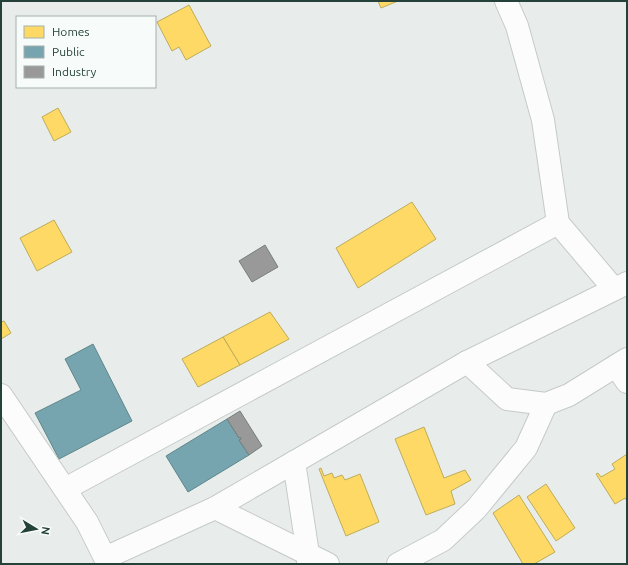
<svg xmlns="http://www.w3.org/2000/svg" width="628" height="565" font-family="Ubuntu,sans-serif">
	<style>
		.homes { fill: #ffd966; stroke: #bdac59 }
		.public { fill: #76a5af; stroke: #5d878c }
		.industry { fill: #999; stroke: #767f7c }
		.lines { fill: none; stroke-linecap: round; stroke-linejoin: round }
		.minor-casing { stroke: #c5cac8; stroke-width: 24 }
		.minor { stroke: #fcfcfc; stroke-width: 22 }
	</style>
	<rect width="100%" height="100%" fill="#e8edeb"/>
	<g class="homes">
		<path d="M 378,1 L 398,1 L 381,8 Z"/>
		<path d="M 189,5 L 211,46 L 186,60 L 179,47 L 172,51 L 157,22 Z"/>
		<path d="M 58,108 L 71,132 L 54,141 L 42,117 Z"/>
		<path d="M 412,202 L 436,239 L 358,288 L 336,248 Z"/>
		<path d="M 54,220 L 72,252 L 37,271 L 20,238 Z"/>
		<path d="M 270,312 L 289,339 L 240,365 L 223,337 Z"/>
		<path d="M 4,321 L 11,333 L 1,339 L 1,322 Z"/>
		<path d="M 223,337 L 240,365 L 198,387 L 182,359 Z"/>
		<path d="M 424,427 L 444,478 L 465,470 L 471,480 L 451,491 L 455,504 L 426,515 L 395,439 Z"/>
		<path d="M 627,454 L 627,501 L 625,498 L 615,504 L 596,474 L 598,473 L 601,477 L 615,469 L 612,464 Z"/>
		<path d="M 321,468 L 324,476 L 332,473 L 334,478 L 342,475 L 345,480 L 360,474 L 379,522 L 346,536 L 319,469 Z"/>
		<path d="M 546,484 L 575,528 L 556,541 L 527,497 Z"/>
		<path d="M 519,495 L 555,552 L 534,564 L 523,564 L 493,513 Z"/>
	</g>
	<g class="public">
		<path d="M 93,344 L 132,421 L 59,459 L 35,413 L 81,390 L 65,359 Z"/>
		<path d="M 227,419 L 239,438 L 240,437 L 241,439 L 239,440 L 249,455 L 188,492 L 166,456 Z"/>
	</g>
	<g class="industry">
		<path d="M 265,245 L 278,267 L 252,282 L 239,261 Z"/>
		<path d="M 240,411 L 262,446 L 249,455 L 239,440 L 241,439 L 240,437 L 239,438 L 227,419 Z"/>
	</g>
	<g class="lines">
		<defs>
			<g id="minor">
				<path d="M 506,1 L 517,26 L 543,120 L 558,223 L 614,289"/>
				<path d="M 467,362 L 507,399 L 546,404 L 569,395 L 627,359"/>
				<path d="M 616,366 L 627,382"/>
				<path d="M 1,395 L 87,522 L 105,558 L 215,508 L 467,362 L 627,283"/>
				<path d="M 294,462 L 308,554 L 328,564"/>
				<path d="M 65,489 L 558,223"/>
				<path d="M 215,508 L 308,554 L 308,564"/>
				<path d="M 398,564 L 443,540 L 476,509 L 526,448 L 546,404"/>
			</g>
		</defs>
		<use href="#minor" class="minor-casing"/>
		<use href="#minor" class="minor"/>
	</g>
	<rect width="628" height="565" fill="none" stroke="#24423a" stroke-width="4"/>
	<rect x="16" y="16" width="140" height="72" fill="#f7fbf9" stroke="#a3b1ad"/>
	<rect x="24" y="26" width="20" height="12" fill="#ffd966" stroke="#a3b1ad"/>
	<text x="52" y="36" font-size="12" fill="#24423a">Homes</text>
	<rect x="24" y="46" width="20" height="12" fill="#76a5af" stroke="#a3b1ad"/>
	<text x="52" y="56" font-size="12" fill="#24423a">Public</text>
	<rect x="24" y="66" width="20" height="12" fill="#999999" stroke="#a3b1ad"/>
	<text x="52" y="76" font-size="12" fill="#24423a">Industry</text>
	<g transform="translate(36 529) rotate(100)" stroke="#f7fbf9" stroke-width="3" paint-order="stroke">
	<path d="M0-3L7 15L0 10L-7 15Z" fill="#24423a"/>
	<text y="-6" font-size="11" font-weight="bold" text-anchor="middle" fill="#24423a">N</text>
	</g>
</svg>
